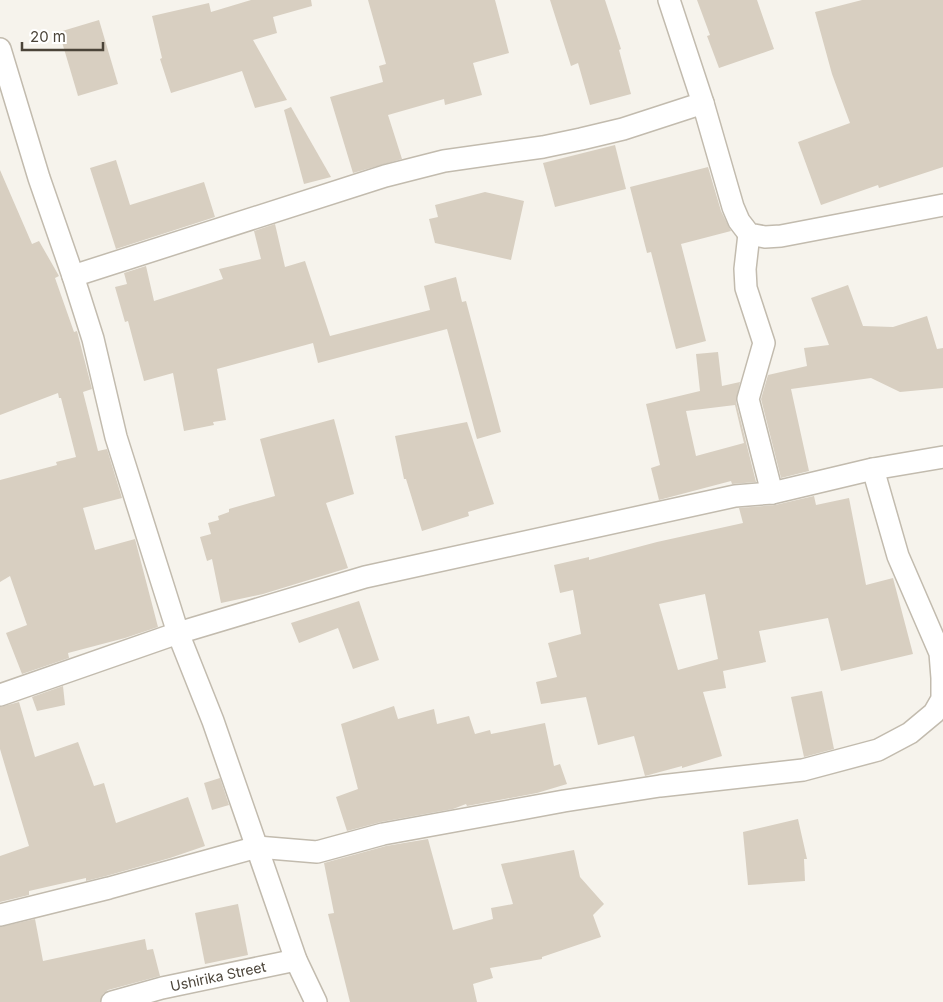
<svg xmlns="http://www.w3.org/2000/svg" width="943" height="1002" font-family="Inter,sans-serif">
	<style>
		.building { fill: #d8cfc1; fill-rule: evenodd }
		.lines { fill: none; stroke-linecap: round; stroke-linejoin: round }
		.minor-casing { stroke: #c2bbae; stroke-width: 24 }
		.minor { stroke: #fff; stroke-width: 21 }
		.labels { text-anchor: middle; dominant-baseline: central; stroke-width: 4.5; stroke-linejoin: round; paint-order: stroke }
		.street-label { font-size: 14px; fill: #4b4439; stroke: #fff }
	</style>
	<rect width="100%" height="100%" fill="#f6f3ec"/>
	<g class="building">
		<path d="M 251,0 L 311,0 L 312,6 L 273,17 L 277,33 L 253,40 L 287,100 L 255,108 L 242,71 L 171,93 L 160,59 L 162,58 L 152,16 L 209,3 L 211,12 Z"/>
		<path d="M 368,0 L 495,0 L 509,53 L 473,63 L 482,95 L 445,105 L 444,99 L 388,115 L 402,159 L 353,173 L 330,97 L 383,82 L 379,66 L 386,64 Z"/>
		<path d="M 550,0 L 605,0 L 621,49 L 619,50 L 631,94 L 590,105 L 578,63 L 571,66 Z"/>
		<path d="M 697,0 L 757,0 L 774,49 L 719,68 L 707,36 L 710,35 Z"/>
		<path d="M 862,0 L 943,0 L 943,167 L 879,188 L 878,185 L 821,205 L 798,142 L 850,123 L 832,74 L 815,12 Z"/>
		<path d="M 99,20 L 118,84 L 78,96 L 59,32 Z"/>
		<path d="M 291,107 L 331,177 L 304,184 L 284,110 Z"/>
		<path d="M 615,145 L 626,189 L 555,207 L 543,163 Z"/>
		<path d="M 116,160 L 130,205 L 204,182 L 215,217 L 116,249 L 90,168 Z"/>
		<path d="M 708,167 L 721,211 L 731,231 L 681,244 L 706,341 L 676,349 L 651,252 L 647,253 L 630,187 Z"/>
		<path d="M 0,170 L 32,244 L 39,241 L 59,276 L 55,278 L 74,332 L 77,331 L 92,389 L 83,392 L 98,451 L 107,449 L 122,498 L 83,508 L 95,550 L 135,539 L 158,627 L 125,638 L 68,653 L 69,658 L 22,674 L 6,633 L 27,625 L 10,576 L 0,582 L 0,480 L 57,465 L 56,462 L 76,457 L 61,398 L 59,398 L 58,393 L 0,415 Z"/>
		<path d="M 485,192 L 524,201 L 511,260 L 435,243 L 429,219 L 438,217 L 435,205 Z"/>
		<path d="M 275,224 L 285,267 L 305,261 L 330,336 L 430,310 L 424,286 L 456,277 L 462,302 L 466,301 L 501,432 L 477,439 L 447,329 L 318,363 L 313,343 L 217,369 L 226,420 L 213,422 L 214,425 L 184,431 L 173,373 L 144,381 L 128,321 L 125,322 L 115,287 L 127,284 L 124,273 L 146,266 L 154,301 L 223,279 L 219,269 L 261,259 L 254,231 Z"/>
		<path d="M 848,285 L 863,326 L 893,327 L 927,316 L 937,349 L 943,348 L 943,388 L 900,392 L 871,378 L 791,389 L 809,471 L 781,478 L 761,399 L 768,375 L 807,366 L 804,348 L 829,345 L 811,298 Z"/>
		<path d="M 718,352 L 722,386 L 740,382 L 736,402 L 756,482 L 732,484 L 731,481 L 659,500 L 651,468 L 660,465 L 646,404 L 700,391 L 696,354 ZM 735,405 L 744,443 L 696,456 L 686,411 Z"/>
		<path d="M 334,419 L 354,494 L 326,503 L 348,568 L 263,594 L 221,603 L 212,559 L 207,561 L 200,537 L 211,534 L 208,523 L 219,520 L 218,516 L 229,512 L 229,509 L 275,496 L 260,439 Z"/>
		<path d="M 467,422 L 494,504 L 468,512 L 469,516 L 422,531 L 406,479 L 404,479 L 395,436 Z"/>
		<path d="M 814,496 L 816,505 L 849,498 L 866,585 L 893,578 L 913,654 L 841,671 L 828,618 L 759,631 L 766,662 L 723,671 L 726,688 L 703,692 L 722,756 L 682,768 L 682,766 L 645,776 L 634,736 L 598,745 L 586,697 L 541,704 L 536,682 L 557,677 L 548,643 L 581,634 L 573,590 L 560,593 L 554,565 L 589,557 L 589,560 L 657,542 L 743,523 L 739,508 L 775,505 ZM 705,594 L 718,659 L 678,670 L 659,604 Z"/>
		<path d="M 359,601 L 379,660 L 353,669 L 338,628 L 299,643 L 291,623 Z"/>
		<path d="M 63,686 L 65,705 L 37,711 L 32,697 Z"/>
		<path d="M 822,691 L 834,749 L 804,757 L 791,697 Z"/>
		<path d="M 19,702 L 35,757 L 78,742 L 94,786 L 104,783 L 116,823 L 188,797 L 205,846 L 170,858 L 106,876 L 86,881 L 86,878 L 29,891 L 29,895 L 0,902 L 0,856 L 29,846 L 0,749 L 0,707 Z"/>
		<path d="M 394,706 L 398,719 L 434,709 L 437,724 L 469,716 L 475,734 L 490,730 L 491,734 L 545,723 L 554,766 L 560,764 L 567,784 L 537,793 L 467,806 L 466,804 L 453,809 L 381,822 L 347,831 L 336,797 L 358,789 L 341,724 Z"/>
		<path d="M 220,778 L 229,805 L 212,810 L 204,783 Z"/>
		<path d="M 798,819 L 807,859 L 804,859 L 805,881 L 748,885 L 743,832 Z"/>
		<path d="M 428,839 L 453,930 L 493,919 L 491,908 L 513,904 L 501,864 L 574,850 L 580,877 L 604,904 L 593,915 L 601,937 L 542,957 L 542,959 L 490,968 L 493,978 L 473,984 L 477,1002 L 350,1002 L 328,914 L 334,913 L 324,863 L 386,846 Z"/>
		<path d="M 238,904 L 248,955 L 205,964 L 195,913 Z"/>
		<path d="M 35,919 L 43,961 L 145,939 L 147,950 L 153,949 L 160,976 L 108,990 L 103,994 L 100,1002 L 0,1002 L 0,927 Z"/>
	</g>
	<g class="lines">
		<defs>
			<g id="minor">
				<path d="M 669,0 L 703,103 L 733,207 L 739,221 L 749,234 L 765,237 L 781,236 L 943,205"/>
				<path d="M 0,49 L 39,178 L 73,276 L 93,339 L 116,437 L 178,633 L 213,721 L 296,960 L 316,1002"/>
				<path d="M 749,234 L 745,269 L 746,288 L 764,343 L 748,399 L 772,493"/>
				<path d="M 73,276 L 385,176 L 444,161 L 543,147 L 581,139 L 623,129 L 703,103"/>
				<path d="M 0,695 L 178,633 L 365,577 L 735,496 L 772,493 L 873,469 L 943,457"/>
				<path d="M 0,915 L 109,888 L 257,847 L 317,852 L 383,834 L 564,801 L 660,786 L 803,770 L 878,750 L 910,733 L 934,713 L 942,699 L 942,678 L 940,653 L 898,556 L 873,469"/>
				<path d="M 112,1002 L 162,988 L 296,960"/>
			</g>
		</defs>
		<use href="#minor" class="minor-casing"/>
		<use href="#minor" class="minor"/>
	</g>
	<g class="labels">
		<g class="street-label">
			<text transform="translate(218 976) rotate(-12)">Ushirika Street</text>
		</g>
	</g>
	<path d="M22 42v8h81v-8" fill="none" stroke="#4b4439" stroke-width="2.5"/>
	<text x="30" y="42" font-size="15" fill="#4b4439" stroke="#ffffff" stroke-width="4" paint-order="stroke">20 m</text>
</svg>
